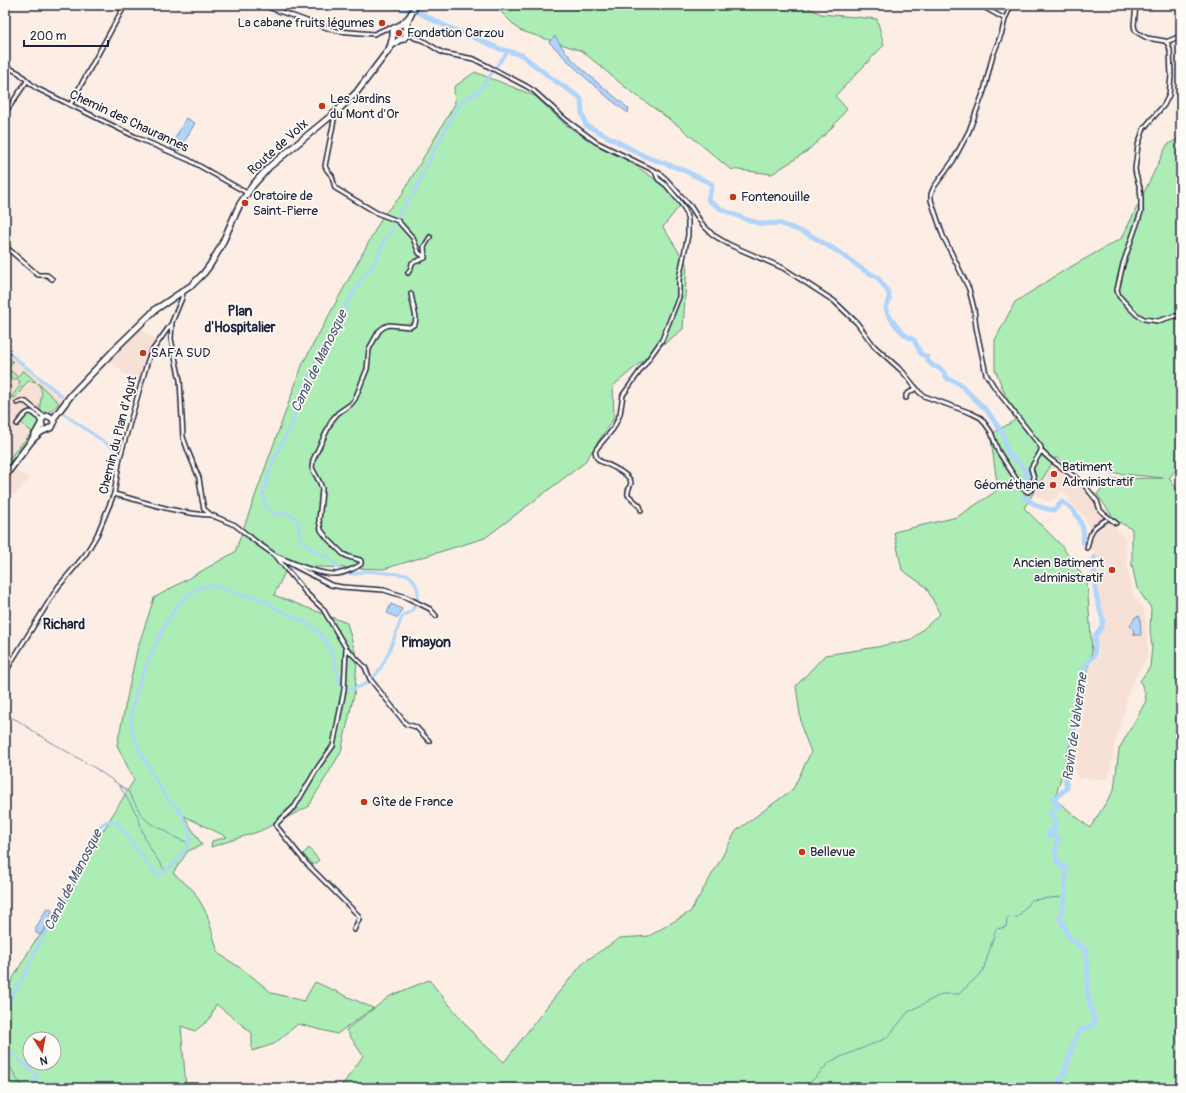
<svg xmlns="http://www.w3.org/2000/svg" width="1186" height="1093" font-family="Pangolin,sans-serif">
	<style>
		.built { fill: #f7e0d5 }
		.green { fill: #acedb5; stroke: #678878; fill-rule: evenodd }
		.water { fill: #b1d5fa; stroke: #788dae }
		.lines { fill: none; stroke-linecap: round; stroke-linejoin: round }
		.stream { stroke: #788dae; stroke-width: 1 }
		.canal { stroke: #b1d5fa; stroke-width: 3 }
		.river { stroke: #b1d5fa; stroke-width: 5 }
		.street-casing { stroke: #22223b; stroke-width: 6 }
		.primary-casing { stroke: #22223b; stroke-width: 8 }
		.street { stroke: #fdfcf7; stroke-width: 3 }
		.primary { stroke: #fdfcf7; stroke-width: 5 }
		.poi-dot { fill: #c8321e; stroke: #fdfcf7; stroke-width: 1.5 }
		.labels { text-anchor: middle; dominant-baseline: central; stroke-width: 3.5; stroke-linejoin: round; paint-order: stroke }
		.poi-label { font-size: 13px; fill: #22223b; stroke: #fdfcf7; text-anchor: start }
		.street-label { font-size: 13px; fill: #22223b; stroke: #fdfcf7 }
		.neighbourhood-label { font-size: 14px; font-weight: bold; fill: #22223b; stroke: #fdfcf7 }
		.water-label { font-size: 14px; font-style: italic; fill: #4d5874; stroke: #fdfcf7 }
	</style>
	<rect width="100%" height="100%" fill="#fceee5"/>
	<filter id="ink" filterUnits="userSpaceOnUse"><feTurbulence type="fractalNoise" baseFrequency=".025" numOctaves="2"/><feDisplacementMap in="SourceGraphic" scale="8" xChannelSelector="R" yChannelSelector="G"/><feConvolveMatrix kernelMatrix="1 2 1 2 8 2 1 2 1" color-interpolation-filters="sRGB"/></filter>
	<g filter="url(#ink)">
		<g class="built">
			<path d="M 140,328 L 157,341 L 149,352 L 145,362 L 138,386 L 108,359 Z"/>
			<path d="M 5,352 L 64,399 L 52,411 L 44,415 L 33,436 L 5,473 Z"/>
			<path d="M 1045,458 L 1055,465 L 1061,470 L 1073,477 L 1088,492 L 1096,501 L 1099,509 L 1103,516 L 1112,522 L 1125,539 L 1128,572 L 1133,594 L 1144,609 L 1148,651 L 1147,657 L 1130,687 L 1126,701 L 1125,708 L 1113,751 L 1112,762 L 1108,778 L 1106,779 L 1078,778 L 1072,765 L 1074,748 L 1082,717 L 1083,705 L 1081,695 L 1085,674 L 1099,655 L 1099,649 L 1096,639 L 1105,626 L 1106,620 L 1099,601 L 1096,580 L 1098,567 L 1096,555 L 1089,544 L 1086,543 L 1088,533 L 1089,525 L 1084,515 L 1070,502 L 1068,497 L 1065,494 L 1061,491 L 1056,498 L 1050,501 L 1045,500 L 1035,494 Z"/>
			<path d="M 18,471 L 29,479 L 16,494 L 5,494 L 5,480 L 12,472 Z"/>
		</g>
		<g class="green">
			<path d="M 494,5 L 803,5 L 821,14 L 877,19 L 884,45 L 835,96 L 847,109 L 829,131 L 806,152 L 772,174 L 730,169 L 680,127 L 625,87 L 582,51 L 519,30 Z"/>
			<path d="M 475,72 L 535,96 L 566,125 L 598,146 L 625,159 L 685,199 L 663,227 L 687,265 L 683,329 L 646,358 L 613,386 L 614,418 L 584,463 L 485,538 L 384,569 L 288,566 L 274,595 L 347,623 L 357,659 L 355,690 L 341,752 L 308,807 L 260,831 L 211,847 L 212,841 L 227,837 L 184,816 L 202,845 L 188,851 L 173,873 L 194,891 L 207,914 L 218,953 L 249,974 L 272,993 L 304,1001 L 315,982 L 373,1008 L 337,1034 L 298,1024 L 274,1044 L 252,1051 L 252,1033 L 216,1004 L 210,1019 L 195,1031 L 181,1026 L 186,1088 L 5,1088 L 5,992 L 33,944 L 57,916 L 101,834 L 134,780 L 117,745 L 137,650 L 154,598 L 235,552 L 303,363 L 384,214 L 403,194 L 403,192 L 455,104 L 454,87 ZM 30,1039 L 54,1039 L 54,1063 L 30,1063 Z"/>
			<path d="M 1181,137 L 1181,464 L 1169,478 L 1181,495 L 1181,1088 L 340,1088 L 363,1056 L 346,1030 L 390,996 L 429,980 L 476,1037 L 504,1062 L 549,1004 L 584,962 L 620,938 L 649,936 L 690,912 L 717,866 L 736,831 L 793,789 L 811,752 L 802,729 L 796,686 L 825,655 L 877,647 L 912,639 L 940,614 L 926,587 L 902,570 L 894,532 L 957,517 L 998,490 L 990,433 L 992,434 L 1015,420 L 995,369 L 995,340 L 1015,302 L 1065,270 L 1122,238 L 1167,145 ZM 1056,457 L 1072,469 L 1164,478 L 1111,479 L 1097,494 L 1115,520 L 1132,529 L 1132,565 L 1137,588 L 1151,608 L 1150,631 L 1152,646 L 1150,667 L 1140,681 L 1145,693 L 1146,701 L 1119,749 L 1114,790 L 1090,828 L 1055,799 L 1077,719 L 1092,651 L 1087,582 L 1061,545 L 1024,508 Z"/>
			<path d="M 5,354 L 13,362 L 8,369 L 18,377 L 23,370 L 36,382 C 28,380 28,381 22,388 L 22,389 L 15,398 L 11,397 L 20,386 L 18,384 L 20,382 L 17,378 L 14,380 L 6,373 L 7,371 L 5,369 L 9,365 L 9,362 L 5,358 Z"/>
			<path d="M 38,383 L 59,403 C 53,409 48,416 40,410 C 39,403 43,396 41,389 C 40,387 39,385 38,383 Z"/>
			<path d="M 31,413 L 33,414 L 38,420 L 39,424 L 32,435 L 11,461 L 9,468 L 5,472 L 5,460 L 7,461 L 32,432 L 21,423 L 28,414 Z"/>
			<path d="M 309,848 L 319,860 L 313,865 L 303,854 Z"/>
		</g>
		<g class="water">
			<path d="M 555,36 C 570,64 606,88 629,109 L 628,113 C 599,92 574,67 549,42 Z"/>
			<path d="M 186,118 L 195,123 L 179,151 L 170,148 Z"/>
			<path d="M 391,604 L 402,609 L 398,618 L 387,613 Z"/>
			<path d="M 1135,617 L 1139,616 L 1140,617 L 1141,635 L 1134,635 L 1133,629 L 1130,626 Z"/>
			<path d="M 47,908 L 51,909 L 52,911 C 49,920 46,928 40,935 L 36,933 L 36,928 Z"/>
		</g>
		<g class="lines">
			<g class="stream">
				<path d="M 5,715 L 17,720 L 39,735 L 95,768 L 128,791 L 142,816 L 151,824 L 165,830 L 174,837 L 186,842"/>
				<path d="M 119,785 L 137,815 L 145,839 L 153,853 L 164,869"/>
				<path d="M 1063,894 L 1065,893"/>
				<path d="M 5,1062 L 11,1068 L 17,1079 L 24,1088"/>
				<path d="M 808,1085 L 831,1061 L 887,1038 L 908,1012 L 942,994 L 959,994 L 983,971 L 996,929 L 1006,927 L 1007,918 L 1018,917 L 1031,900 L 1060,897"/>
			</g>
			<g class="canal">
				<path d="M 532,5 L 535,8 L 533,11"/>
				<path d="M 496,67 L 508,51"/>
				<path d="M 474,94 L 477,94 L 494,70"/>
				<path d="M 5,350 L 62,396"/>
				<path d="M 64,414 L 119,452"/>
				<path d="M 417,600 C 420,591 416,581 408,575 L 366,571 L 355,574 L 346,573 L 342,571 L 327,557 L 311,549 L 302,541 L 300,537 L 298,523 L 296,518 L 287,513 L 274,514 L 265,507 L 263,492 L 267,480 L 275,457 L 292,423 L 305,384 L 313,368 L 319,358 L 329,338 L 339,326 L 343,318 L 347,303 L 361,280 L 371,268 L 375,261 L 385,239 L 390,234 L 397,217 L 416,189 L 426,167 L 448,124 L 462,101 L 467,97 L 473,95 L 475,92"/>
				<path d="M 5,1012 L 11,998 L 25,974 L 38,946 L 55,917 L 98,829 C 101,825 106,819 113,821 C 118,822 121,828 124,832 C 132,841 151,871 159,875 C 173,868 184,853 191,839 C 189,831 183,815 178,809 C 173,803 168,800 164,794 C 154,776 136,748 132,729 C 128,708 141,678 149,659 C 160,636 173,600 198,588 C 214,581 230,592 245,596 C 250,597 255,597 260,599 C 267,602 273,607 281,611 C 295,618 311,623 322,636 C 334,650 335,669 341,686 C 345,689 348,688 353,688 C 382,686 393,639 402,617 L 404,615 L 411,612 L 416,603"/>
				<path d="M 5,1045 L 22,1063 L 37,1075 L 37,1077 L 30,1088"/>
			</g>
			<g class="river">
				<path d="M 387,5 L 418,12 L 445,26 L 466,34 L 500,49 L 522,55 L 551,78 L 579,97 L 581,99 L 582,113 L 586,125 L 644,156 L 681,169 L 712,184 L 712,187 L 708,199 L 709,201 L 723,210 L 748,220 L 762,224 L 779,223 L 808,234 L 834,249 L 865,271 L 877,277 L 887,290 L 889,294 L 889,300 L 886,308 L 888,314 L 896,326 L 905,335 L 914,340 L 921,354 L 927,357 L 928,361 L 933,366 C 941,367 944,373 948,379 L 959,383 L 988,412 L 1003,434 L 1007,451 L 1025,470 L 1027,474 L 1028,486"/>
				<path d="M 1024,496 C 1033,505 1042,509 1054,510 L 1062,502 C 1072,506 1080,518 1083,529 C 1084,533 1083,538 1083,542"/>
				<path d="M 1054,1088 L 1064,1074 L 1073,1044 L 1080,1030 L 1088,1028 L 1095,1023 L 1087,993 L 1088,978 L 1086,951 L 1069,937 L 1060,918 L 1065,898 L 1066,869 L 1057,862 L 1055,851 L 1057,844 L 1058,837 L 1049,836 L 1048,833 L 1055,828 L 1054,817 L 1050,812 L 1051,810 L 1058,808 L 1059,805 L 1053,800 L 1067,788 L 1065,780 L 1069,774 L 1069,757 L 1073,748 L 1073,733 L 1078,720 L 1077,697 L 1081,678 L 1084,667 L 1094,656 L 1095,649 L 1095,636 L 1102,626 L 1103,620 L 1097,599 L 1094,579 L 1095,567 L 1094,557"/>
			</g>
			<defs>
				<g id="street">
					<path d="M 262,5 L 321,26 L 337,31 L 374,34 L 385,29 L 394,28"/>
					<path d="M 980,5 L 1005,19"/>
					<path d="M 1136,5 L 1134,25 L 1135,30 L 1138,33 L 1147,38 L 1165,41 L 1168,44 L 1170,50 L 1171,76 L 1169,95 L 1164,105 L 1144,128 L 1138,145 L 1135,169 L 1136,175 L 1140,188 L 1141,199 L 1141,212 L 1123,264 L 1117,290 L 1119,296 L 1130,308 L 1137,315 L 1144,319 L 1158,321 L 1174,316 L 1181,316"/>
					<path d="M 406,32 L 415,38 L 422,40 L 443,53 L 474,59 L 526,86 L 534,91 L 566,120 L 596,142 L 659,173 L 666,179 L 691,207 L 702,224 L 713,235 L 730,245 L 783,268 L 834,301 L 857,323 L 874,346 L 903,372 L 919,392 L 924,396 L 971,413 L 981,418 L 991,432 L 998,451 L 1022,488 L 1028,492 C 1039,486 1033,477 1031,468 L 1041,451 L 1041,447 L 995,388 L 986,374 L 976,327 L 974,309 L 969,289 L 943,236 L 931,200 L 931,194 L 934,187 L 953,161 L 969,131 L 984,91 L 992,58 L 1002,32 L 1005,19 L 1011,5"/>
					<path d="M 1166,42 L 1181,36"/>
					<path d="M 5,66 L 19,73 L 31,84 L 36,88 L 140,139 L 189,160 L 247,193"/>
					<path d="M 70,105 L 125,5"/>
					<path d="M 5,113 L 27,81"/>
					<path d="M 333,113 L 334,120 L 325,166 L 327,170 L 332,176 L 335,188 L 377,213 L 398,221 L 413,238 L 419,253 L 425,257"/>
					<path d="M 5,246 L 38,275 L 47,275 L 52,279"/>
					<path d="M 408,273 L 411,268 L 412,263 L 425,258 L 424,247 L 430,237"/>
					<path d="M 183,291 L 182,298 L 172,322 L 171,339 L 180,380 L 183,437 L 188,451 L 199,478 L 202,499 L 204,509 L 211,515 L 235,525 L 255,541 L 276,556 L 286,569 L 300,585 L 305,592 L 323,609 L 346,648 L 344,690 L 333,746 L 318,767 L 295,806 L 276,824 L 277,827 L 306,863 L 359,916 L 359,919 L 354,930"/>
					<path d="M 906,398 L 906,395 L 916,388"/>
					<path d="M 17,403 L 21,401 L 26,402 L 44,417"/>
					<path d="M 17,424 C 27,412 29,406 41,421"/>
					<path d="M 1041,451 L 1051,460 L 1075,477 L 1085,486 L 1097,501 L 1100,510 L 1105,515 L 1116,523"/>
					<path d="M 114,494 C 146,502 178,514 211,515"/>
					<path d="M 641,510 L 640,506 L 628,495 C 627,490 630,487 631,483 C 631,474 607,464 600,461 L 597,458 L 595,452 L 597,448 L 613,429 L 616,423 L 620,414 L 623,395 L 662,340 L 679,297 L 679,279 L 688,235 L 688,221 L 685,210 L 680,202 L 666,185 L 658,179 L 655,171"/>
					<path d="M 1087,548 C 1091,532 1090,528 1106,520"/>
					<path d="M 276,556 C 294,563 318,575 337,574 C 344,573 356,568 361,564 L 361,561 L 360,560 L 349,557 L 343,554 L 327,538 L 321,530 L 319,520 L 321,501 L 322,489 L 320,483 L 312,468 L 313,460 L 332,420 L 338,413 L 351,404 L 355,399 L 367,369 L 369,349 L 379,331 L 384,327 L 389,325 L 410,327 L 415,324 L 416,318 L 411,294"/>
					<path d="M 281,559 L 331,585 L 342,587 L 384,590 L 406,597 L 430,609 L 436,616"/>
					<path d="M 346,648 L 365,667 L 370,679 L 406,724 L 416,727 L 429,741"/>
					<path d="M 5,674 L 13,659 L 58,587 L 85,555 L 97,535 L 114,494 L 120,457 L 148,360 L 152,351 L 171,324"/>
				</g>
				<g id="primary">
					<path d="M 390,47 L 399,40 L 403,39 L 406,36 L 405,29 L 410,16 L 416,5"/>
					<path d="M 155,310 L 192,285 L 204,273 L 210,265 L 220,248 L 240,204 L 253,185 L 269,167 L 337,111 L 356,93 L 390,48 L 393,36 L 393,31 L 394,28 L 402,24 L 410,16"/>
					<path d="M 42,426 L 41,421 L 44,417 L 49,416 L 53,419"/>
					<path d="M 32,440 L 41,432 L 52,427 L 54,423 L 53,419 L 56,415 L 72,394 L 119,345 L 157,308"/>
					<path d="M 5,476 L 32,440 L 41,424"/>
				</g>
			</defs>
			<use href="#street" class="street-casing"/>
			<use href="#primary" class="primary-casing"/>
			<use href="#street" class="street"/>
			<use href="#primary" class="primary"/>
		</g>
	</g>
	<g class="poi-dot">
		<circle cx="382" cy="23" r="4"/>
		<circle cx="399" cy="33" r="4"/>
		<circle cx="322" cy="106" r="4"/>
		<circle cx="733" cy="197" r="4"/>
		<circle cx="245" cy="203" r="4"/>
		<circle cx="143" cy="353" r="4"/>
		<circle cx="1054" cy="474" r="4"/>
		<circle cx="1053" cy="485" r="4"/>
		<circle cx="1112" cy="570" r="4"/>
		<circle cx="364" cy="802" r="4"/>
		<circle cx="802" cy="852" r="4"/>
	</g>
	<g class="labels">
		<g class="poi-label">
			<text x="374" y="23" text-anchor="end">La cabane fruits légumes</text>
			<text x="407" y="33">Fondation Carzou</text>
			<text x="330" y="99">Les Jardins<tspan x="330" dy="15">du Mont d'Or</tspan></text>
			<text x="253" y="196">Oratoire de<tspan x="253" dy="15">Saint-Pierre</tspan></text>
			<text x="741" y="197">Fontenouille</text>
			<text x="151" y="353">SAFA SUD</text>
			<text x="1062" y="467">Batiment<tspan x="1062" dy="15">Administratif</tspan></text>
			<text x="1045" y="485" text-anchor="end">Géométhane</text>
			<text x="1104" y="563" text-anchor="end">Ancien Batiment<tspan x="1104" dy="15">administratif</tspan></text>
			<text x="372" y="802">Gîte de France</text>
			<text x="810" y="852">Bellevue</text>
		</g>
		<g class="street-label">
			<text transform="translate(129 121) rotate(25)">Chemin des Chaurannes</text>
			<text transform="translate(278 147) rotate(-42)">Route de Volx</text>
			<text transform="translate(118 435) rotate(-76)">Chemin du Plan d'Agut</text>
		</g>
		<g class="neighbourhood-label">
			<text x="240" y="311">Plan<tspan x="240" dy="16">d'Hospitalier</tspan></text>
			<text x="64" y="624">Richard</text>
			<text x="426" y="642">Pimayon</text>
		</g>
		<g class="water-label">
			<text transform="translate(319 361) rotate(-64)">Canal de Manosque</text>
			<text transform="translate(1075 727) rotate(-82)">Ravin de Valverane</text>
			<text transform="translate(73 880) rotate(-63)">Canal de Manosque</text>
		</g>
	</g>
	<rect width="1186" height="1093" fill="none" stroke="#fdfcf7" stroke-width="20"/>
	<rect x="10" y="10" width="1166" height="1073" fill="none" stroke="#22223b" stroke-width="1.5" filter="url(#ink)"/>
	<g transform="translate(42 1051) rotate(169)"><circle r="19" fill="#fdfcf7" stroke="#a5a5ac"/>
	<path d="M0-3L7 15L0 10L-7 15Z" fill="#c8321e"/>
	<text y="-6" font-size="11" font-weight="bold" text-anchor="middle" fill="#22223b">N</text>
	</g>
	<path d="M24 40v6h84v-6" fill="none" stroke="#22223b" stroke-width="2"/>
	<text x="30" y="40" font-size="12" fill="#22223b" stroke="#fdfcf7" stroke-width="3" paint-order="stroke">200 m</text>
</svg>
